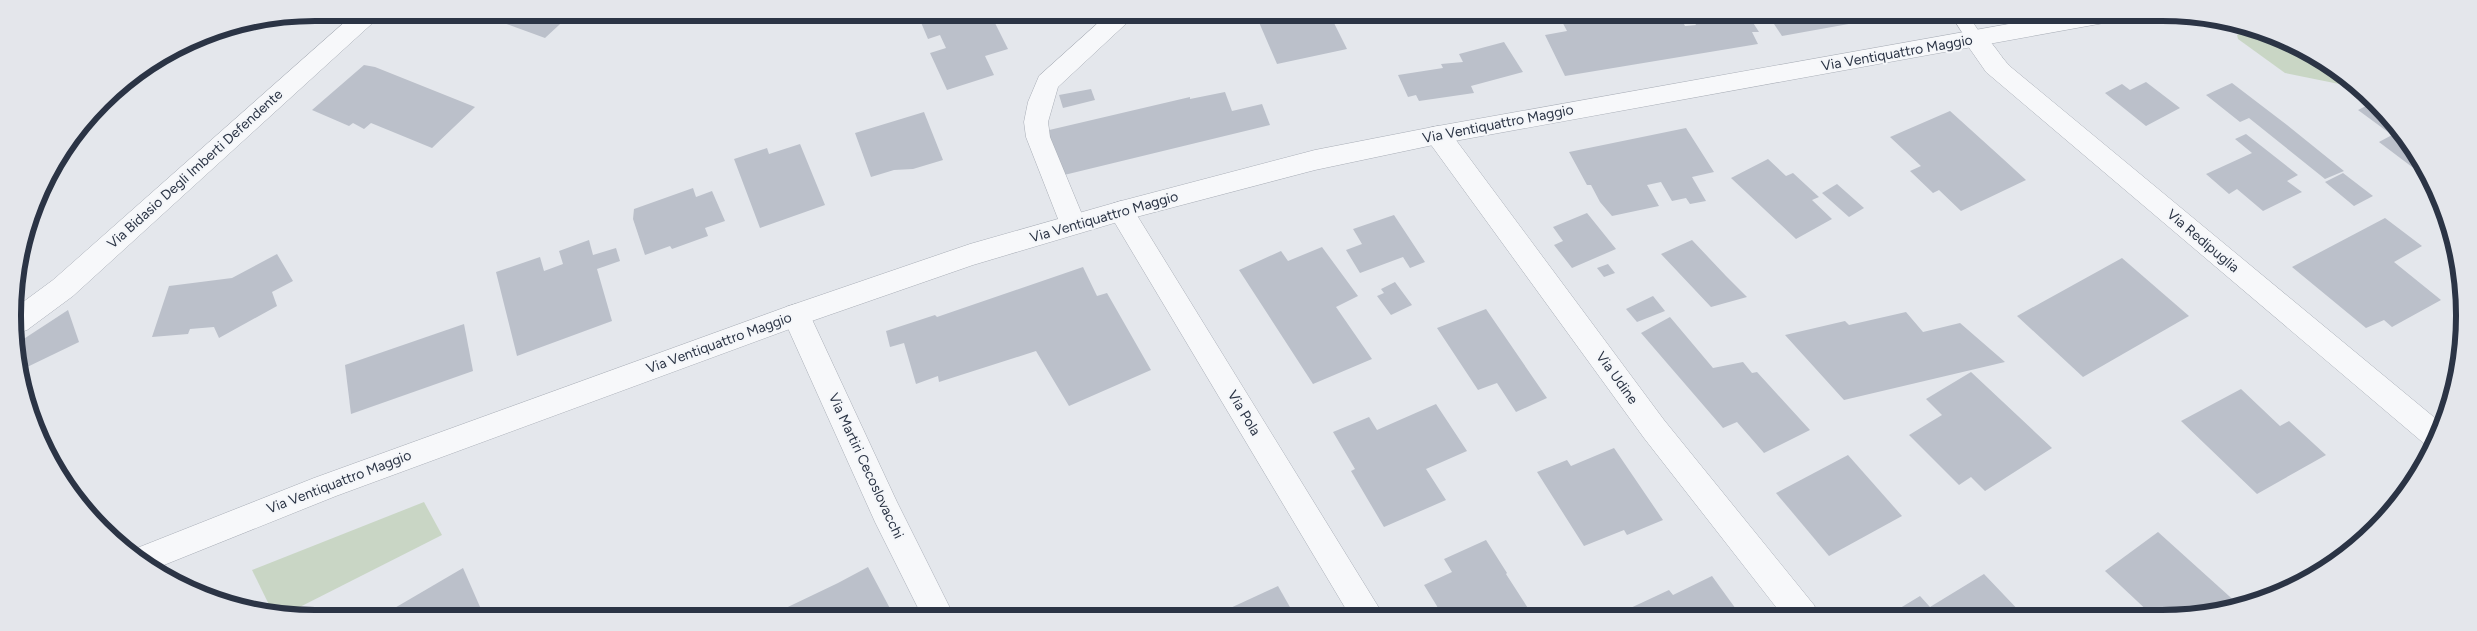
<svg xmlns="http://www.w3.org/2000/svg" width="2477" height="631" font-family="Figtree,sans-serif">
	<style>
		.green { fill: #c9d6c5 }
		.building { fill: #bbc0ca }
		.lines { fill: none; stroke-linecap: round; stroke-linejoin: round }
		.service-casing { stroke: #a9aeb7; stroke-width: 1 }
		.minor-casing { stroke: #a9aeb7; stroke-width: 1 }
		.tertiary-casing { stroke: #a9aeb7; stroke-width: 1 }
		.service { fill: #f7f8fa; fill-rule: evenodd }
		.minor { fill: #f7f8fa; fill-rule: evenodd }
		.tertiary { fill: #f7f8fa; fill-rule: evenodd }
		.labels { text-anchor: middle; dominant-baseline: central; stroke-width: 4; stroke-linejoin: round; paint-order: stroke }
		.street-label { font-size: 14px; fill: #2b3445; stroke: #f4f6f9 }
		.rim { fill: none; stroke: #2b3445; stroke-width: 6 }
	</style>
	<rect width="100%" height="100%" fill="#e4e7ec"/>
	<g class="green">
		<path d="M 2247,31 L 2313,53 L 2346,83 L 2344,85 L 2285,73 L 2238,39 L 2237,35 Z"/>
		<path d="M 424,502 L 442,535 L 282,616 L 274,615 L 252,570 Z"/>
	</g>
	<g class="building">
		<path d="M 476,13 L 572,13 L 545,38 Z"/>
		<path d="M 917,13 L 979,13 L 981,18 L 991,15 L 1008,49 L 985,56 L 994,75 L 947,90 L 930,53 L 946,48 L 940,35 L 928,39 Z"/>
		<path d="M 1287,14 L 1317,14 L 1321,23 L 1333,21 L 1347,49 L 1277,64 L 1258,20 Z"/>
		<path d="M 1558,14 L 1679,14 L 1685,26 L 1696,25 L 1690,14 L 1748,15 L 1759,32 L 1752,32 L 1758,44 L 1565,76 L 1545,35 L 1567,31 Z"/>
		<path d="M 1768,15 L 1893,15 L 1893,16 L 1782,36 Z"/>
		<path d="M 1504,42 L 1523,72 L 1471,86 L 1474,93 L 1419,101 L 1416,95 L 1408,97 L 1398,75 L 1443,68 L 1441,64 L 1463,62 L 1459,54 Z"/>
		<path d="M 364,65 L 375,67 L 475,107 L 432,148 L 371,123 L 364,129 L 353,123 L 349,126 L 312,110 Z"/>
		<path d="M 2146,82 L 2180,108 L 2146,126 L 2105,93 L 2122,84 L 2130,90 Z"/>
		<path d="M 2232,83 L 2287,125 L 2344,171 L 2325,179 L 2249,118 L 2240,122 L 2206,95 Z"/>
		<path d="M 1091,89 L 1095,100 L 1063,108 L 1059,95 Z"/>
		<path d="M 1225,92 L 1232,111 L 1262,104 L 1270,125 L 1060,176 L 1045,131 L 1190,97 L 1190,99 Z"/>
		<path d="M 2370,104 L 2402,131 L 2424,176 L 2379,142 L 2392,135 L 2358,110 Z"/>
		<path d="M 1950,111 L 2002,158 L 2026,180 L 1961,211 L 1939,190 L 1933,193 L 1910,171 L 1921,166 L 1890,137 Z"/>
		<path d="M 924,112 L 943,160 L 913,169 L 894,170 L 871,177 L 855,133 Z"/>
		<path d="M 1686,128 L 1714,172 L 1692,177 L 1706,201 L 1690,204 L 1686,198 L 1672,201 L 1661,182 L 1647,185 L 1659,206 L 1612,216 L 1600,202 L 1591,185 L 1587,185 L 1569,152 Z"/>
		<path d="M 2246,134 L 2298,175 L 2287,181 L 2302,192 L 2263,211 L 2237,189 L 2229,194 L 2206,174 L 2252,153 L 2235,139 Z"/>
		<path d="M 800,144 L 825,205 L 760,228 L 734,159 L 767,148 L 769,154 Z"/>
		<path d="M 1768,159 L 1786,176 L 1793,173 L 1819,197 L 1812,200 L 1832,219 L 1796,239 L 1731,178 Z"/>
		<path d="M 2343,173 L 2373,196 L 2354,206 L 2325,182 Z"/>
		<path d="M 1837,184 L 1864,208 L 1849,217 L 1822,193 Z"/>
		<path d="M 693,188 L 696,197 L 712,191 L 725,221 L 705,228 L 708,236 L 672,249 L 670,246 L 645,255 L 633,219 L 634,209 Z"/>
		<path d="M 1587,213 L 1616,249 L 1572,268 L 1554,245 L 1563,241 L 1553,227 Z"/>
		<path d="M 1394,215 L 1425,262 L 1410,268 L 1403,257 L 1360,273 L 1346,250 L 1362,244 L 1353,229 Z"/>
		<path d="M 2385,218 L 2422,246 L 2394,262 L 2441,300 L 2392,327 L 2384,320 L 2366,328 L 2292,267 Z"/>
		<path d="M 589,240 L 593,255 L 616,248 L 620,261 L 597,269 L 612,321 L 517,356 L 496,272 L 540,257 L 544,271 L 563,264 L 559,251 Z"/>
		<path d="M 1692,240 L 1726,276 L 1747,297 L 1711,307 L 1661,254 Z"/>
		<path d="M 1322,247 L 1358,296 L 1336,307 L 1372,359 L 1313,384 L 1239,270 L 1281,251 L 1288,261 Z"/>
		<path d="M 277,254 L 293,281 L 272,292 L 277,306 L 219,338 L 214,327 L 190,329 L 188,334 L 152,337 L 169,286 L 232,278 Z"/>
		<path d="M 2122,258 L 2189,316 L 2083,377 L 2017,316 Z"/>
		<path d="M 1608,264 L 1615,273 L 1604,277 L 1597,268 Z"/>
		<path d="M 1083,267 L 1097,296 L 1107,293 L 1151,370 L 1069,406 L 1036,351 L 939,382 L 938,376 L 916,384 L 904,343 L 890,347 L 886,331 L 935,315 L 937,317 Z"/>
		<path d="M 1395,282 L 1412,305 L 1391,315 L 1377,296 L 1384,293 L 1381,289 Z"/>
		<path d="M 1653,296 L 1665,311 L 1637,322 L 1626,309 Z"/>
		<path d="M 1486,309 L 1547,398 L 1516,412 L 1497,383 L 1478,390 L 1437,328 Z"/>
		<path d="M 68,310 L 79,342 L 23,369 L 19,342 Z"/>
		<path d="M 1906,312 L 1923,332 L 1960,323 L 2005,362 L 1844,400 L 1785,335 L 1845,321 L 1849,325 Z"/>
		<path d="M 1670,317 L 1713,368 L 1743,362 L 1752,373 L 1757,372 L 1810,430 L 1764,453 L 1737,422 L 1723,428 L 1641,333 Z"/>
		<path d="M 464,324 L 473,371 L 351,414 L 345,365 Z"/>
		<path d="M 1971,372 L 2052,448 L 1985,491 L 1971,477 L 1959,485 L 1909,435 L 1942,415 L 1926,399 Z"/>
		<path d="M 2241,389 L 2280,426 L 2289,421 L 2326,455 L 2257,494 L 2181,421 Z"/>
		<path d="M 26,391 L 46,434 L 41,436 L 28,413 Z"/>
		<path d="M 1436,404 L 1467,451 L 1426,469 L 1446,500 L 1384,527 L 1351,471 L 1355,469 L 1333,432 L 1369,417 L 1377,430 Z"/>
		<path d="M 1614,448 L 1663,520 L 1627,535 L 1624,530 L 1584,546 L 1537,472 L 1567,460 L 1571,466 Z"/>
		<path d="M 1848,455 L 1902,516 L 1829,556 L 1776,493 Z"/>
		<path d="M 2158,532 L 2239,605 L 2201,616 L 2153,616 L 2105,571 Z"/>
		<path d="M 1486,540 L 1507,573 L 1506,574 L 1533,616 L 1443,616 L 1424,585 L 1452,572 L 1444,559 Z"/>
		<path d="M 868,567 L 894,616 L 769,616 L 838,583 Z"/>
		<path d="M 463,568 L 484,616 L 381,616 Z"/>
		<path d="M 1984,574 L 2024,616 L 1887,616 L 1920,596 L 1930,607 Z"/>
		<path d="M 1712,576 L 1741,616 L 1627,616 L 1624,611 L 1669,590 L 1673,595 Z"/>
		<path d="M 1278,586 L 1295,616 L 1213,616 Z"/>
	</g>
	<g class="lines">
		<defs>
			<path id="service" d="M 1951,15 L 1968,15 L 1984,39 L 1981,43 L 1975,45 L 1969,43 Z"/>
			<g id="minor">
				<path d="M 355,13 L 381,13 L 377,19 L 73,296 L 27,330 L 18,333 L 15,308 L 53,280 Z"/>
				<path d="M 1108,14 L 1134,14 L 1130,20 L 1058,87 L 1048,122 L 1050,137 L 1086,224 L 1082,231 L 1073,234 L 1064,231 L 1060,224 L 1026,137 L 1024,122 L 1028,102 L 1039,76 Z"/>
				<path d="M 1975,31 C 1991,35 1999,57 2012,68 L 2441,423 L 2434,448 L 2427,446 L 1986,72 L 1963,39 L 1967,33 Z"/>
				<path d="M 1438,126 L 1447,128 L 1664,420 L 1814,605 L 1819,616 L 1783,616 L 1644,438 L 1429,142 L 1426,135 L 1429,128 Z"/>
				<path d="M 1121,201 L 1130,204 L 1384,616 L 1350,616 L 1112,218 L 1108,211 L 1112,204 Z"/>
				<path d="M 796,304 L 806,307 L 810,315 L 897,502 L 954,616 L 922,616 L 875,522 L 782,315 L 786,307 Z"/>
			</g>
			<path id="tertiary" d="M 2059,15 L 2116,15 L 2112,21 L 2104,23 L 1438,144 L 1315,170 L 1121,221 L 973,265 L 806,323 L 336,496 L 154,569 L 132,550 L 314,478 L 786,307 L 970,244 L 1121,201 L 1315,150 L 1438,126 Z"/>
		</defs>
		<use href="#service" class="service-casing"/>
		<use href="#minor" class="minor-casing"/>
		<use href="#tertiary" class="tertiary-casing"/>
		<use href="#service" class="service"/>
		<use href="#minor" class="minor"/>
		<use href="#tertiary" class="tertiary"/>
	</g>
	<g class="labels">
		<g class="street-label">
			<text transform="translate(1897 53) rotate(-10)">Via Ventiquattro Maggio</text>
			<text transform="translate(1498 124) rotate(-11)">Via Ventiquattro Maggio</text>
			<text transform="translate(195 169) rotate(-42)">Via Bidasio Degli Imberti Defendente</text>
			<text transform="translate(1104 217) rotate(-16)">Via Ventiquattro Maggio</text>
			<text transform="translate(2203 241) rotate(40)">Via Redipuglia</text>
			<text transform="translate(719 343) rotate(-20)">Via Ventiquattro Maggio</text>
			<text transform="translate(1617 378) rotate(54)">Via Udine</text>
			<text transform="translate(1244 413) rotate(59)">Via Pola</text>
			<text transform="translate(866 466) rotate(65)">Via Martiri Cecoslovacchi</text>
			<text transform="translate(339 482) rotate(-21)">Via Ventiquattro Maggio</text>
		</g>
	</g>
	<path d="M0 0H2477V631H0ZM315 21H2162A294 294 0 0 1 2456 315V316A294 294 0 0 1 2162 610H315A294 294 0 0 1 21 316V315A294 294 0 0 1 315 21Z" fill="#e4e6eb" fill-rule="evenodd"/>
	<path class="rim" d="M315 21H2162A294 294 0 0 1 2456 315V316A294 294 0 0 1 2162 610H315A294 294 0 0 1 21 316V315A294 294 0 0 1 315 21Z"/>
</svg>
